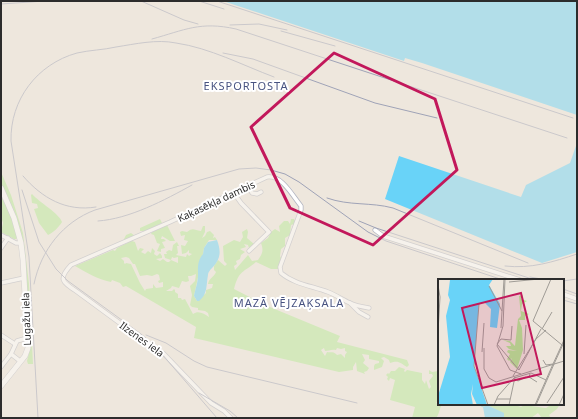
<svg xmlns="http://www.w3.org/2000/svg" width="578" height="419" font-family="'Noto Sans',sans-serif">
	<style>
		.green { fill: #b3e996; fill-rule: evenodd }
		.water { fill: #69d3f8 }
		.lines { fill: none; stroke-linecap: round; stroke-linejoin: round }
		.stream { stroke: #69d3f8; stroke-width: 1 }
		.street-casing { stroke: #b1b4c0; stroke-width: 5 }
		.secondary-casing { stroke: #b1b4c0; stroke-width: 6 }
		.street { stroke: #fff; stroke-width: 3.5 }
		.secondary { stroke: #fff; stroke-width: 5 }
		.rail { stroke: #9fa3b7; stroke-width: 1 }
		.marked { fill: none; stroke: #c2185b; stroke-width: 3; stroke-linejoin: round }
		.labels { text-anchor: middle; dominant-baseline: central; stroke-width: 4; stroke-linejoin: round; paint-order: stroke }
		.street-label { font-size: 10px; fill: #2c2c2c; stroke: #fff }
		.neighbourhood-label { font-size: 11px; letter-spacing: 1px; fill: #485380; stroke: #fff }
		.inset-road { fill: none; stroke: #a09c96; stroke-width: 1 }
		.view { fill: #c2185b; fill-opacity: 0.15; stroke: #c2185b; stroke-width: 2 }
		.inset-edge { fill: none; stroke: #2c2c2c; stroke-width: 2 }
	</style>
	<rect width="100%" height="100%" fill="#eee7dd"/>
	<g class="green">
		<path d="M 1,172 L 11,195 L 23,233 L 29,284 L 33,364 L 28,364 L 27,361 L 29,353 L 30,339 L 17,220 L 7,196 L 1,184 Z"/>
		<path d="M 32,194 C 39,202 60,214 62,222 C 59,227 53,233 48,235 L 39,223 L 34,209 L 38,208 L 37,204 L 32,203 L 31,195 Z"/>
		<path d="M 1,198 L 3,199 L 13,220 L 18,237 L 16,239 L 14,239 L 1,232 L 3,223 L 1,217 Z"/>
		<path d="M 160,219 L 162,223 L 154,227 L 153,229 L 147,231 L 140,231 L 140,228 Z"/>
		<path d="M 291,219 L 294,219 L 295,221 L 294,224 L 291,225 L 290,235 L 285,238 L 285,246 L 281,249 L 280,256 L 281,258 L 278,269 L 271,269 L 256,262 C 243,273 239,270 234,289 L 265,305 L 340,336 L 337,342 L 407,360 L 409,365 L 407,367 C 400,363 399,360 390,363 L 389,360 L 384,357 L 381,358 L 384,361 L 382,367 L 374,370 L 374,366 L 375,364 L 379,363 L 379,361 L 369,359 L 369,355 L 362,354 L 365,360 L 363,363 L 369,368 L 367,371 L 364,372 L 365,374 L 357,371 L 356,362 L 353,367 L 353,370 L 339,372 L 194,338 L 196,327 L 126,286 L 123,287 L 120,283 L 112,280 L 111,282 C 97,279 87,273 75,266 L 113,250 L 115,251 L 117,248 L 127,243 L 124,239 L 126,235 L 131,233 L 135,236 L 132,241 L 135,242 L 138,251 L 140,248 L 144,249 L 141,252 L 145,254 L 148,251 L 151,253 L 152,248 L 155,251 L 154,254 L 157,256 L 160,253 L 162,256 L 162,258 L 156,259 L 160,261 L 163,259 L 167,262 L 169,262 L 171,260 L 178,263 L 178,257 L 174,258 L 172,257 L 171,260 L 165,258 L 164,254 L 167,254 L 166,252 L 169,250 L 172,251 L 173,245 L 177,242 L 179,246 L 177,246 L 178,253 L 176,255 L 186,257 L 187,254 L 189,256 L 192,254 L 189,253 L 189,250 L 186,253 L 182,254 L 181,245 L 185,246 L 188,241 L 184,240 L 185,235 L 181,236 L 180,232 L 182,231 L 187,232 C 193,227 194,230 201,231 L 203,226 L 205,226 L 205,232 L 202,238 L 205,236 L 207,232 L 210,231 L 214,235 L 213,238 L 215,237 L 217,240 L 209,240 L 204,248 L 203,254 L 194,296 L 197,301 L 206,293 L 206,290 L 212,288 L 213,284 L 208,284 C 209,278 214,277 216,272 L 214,270 L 214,266 L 218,260 L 225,266 L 227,264 L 224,261 L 223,246 L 234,240 L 240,242 L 243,237 L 242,232 L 247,229 L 248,232 L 247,238 L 254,244 L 250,247 L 249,248 L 248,245 L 244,244 L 246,247 L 240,249 L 245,252 L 241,255 L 240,259 L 236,261 L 237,264 L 234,266 L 235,270 L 248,255 L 252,261 L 258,260 C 262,254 264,251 261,243 L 268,238 L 271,232 L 275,229 L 280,232 L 279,226 L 284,221 L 288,221 L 290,224 ZM 126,257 L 129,258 L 133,264 L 135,264 L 140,276 L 147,275 L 152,276 L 157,274 L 159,275 L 160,280 L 158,281 L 159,283 L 163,282 L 163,287 L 156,288 L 153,284 L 153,288 L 146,289 L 145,291 L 140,283 L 131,264 L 126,263 L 125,264 L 124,263 L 124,261 L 121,258 ZM 196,274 L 195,281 L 190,286 L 192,295 L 190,305 L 192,307 L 198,308 L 198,310 L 205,311 L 208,313 L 209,317 C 204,314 199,310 193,314 L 185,299 L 182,300 L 181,298 L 178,298 L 178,294 L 175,292 L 175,290 L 174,289 L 172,291 L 166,291 L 171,288 L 172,286 L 179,288 L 182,281 L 186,282 L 189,281 L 188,276 L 191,276 ZM 324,348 L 325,351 C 329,351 331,349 336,350 L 337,348 L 341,349 L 345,348 L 345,351 L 347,352 L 345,355 L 345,358 L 341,354 L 337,355 C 333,351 332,353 327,352 L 325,356 L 321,350 Z"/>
		<path d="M 167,225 L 175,241 L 170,241 L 162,236 L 161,239 L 164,239 L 166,241 L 162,242 L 165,248 L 161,249 L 161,252 L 157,251 L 160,244 L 157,243 L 154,235 L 151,234 L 152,232 Z"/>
		<path d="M 399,367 L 405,369 L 404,371 L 405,372 L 407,370 L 422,373 L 422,380 L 425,384 L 426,380 L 429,389 L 431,387 L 429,381 L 433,376 L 432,374 L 429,374 L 429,370 L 432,372 L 438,371 L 439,399 L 436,403 L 441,406 L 438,415 L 436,418 L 412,418 L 415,407 L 390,400 L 395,380 L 390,378 L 389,381 L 387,379 L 388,377 L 386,375 L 388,373 L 389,374 L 391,371 L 395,371 Z"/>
		<path d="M 478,404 L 512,404 L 521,407 L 524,405 L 546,408 L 552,404 L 560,404 L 557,409 L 549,415 L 551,418 L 542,418 L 538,413 L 531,418 L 501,418 L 504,417 L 495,409 L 487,405 L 483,407 Z"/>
	</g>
	<g class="water">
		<path d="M 223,1 L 577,1 L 577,115 L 422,63 L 405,58 L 404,61 Z"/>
		<path d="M 577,143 L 577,252 L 542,263 L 385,199 L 399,156 L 521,197 L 526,185 L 570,163 Z"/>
		<path d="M 217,240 C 221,251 221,258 213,267 C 211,269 208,272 208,275 C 206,285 208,294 199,301 L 197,301 L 194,296 C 195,290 198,282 198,276 C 198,268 197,261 203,254 L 204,248 L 208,242 Z"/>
		<path d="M 487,405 L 504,413 L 504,417 L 501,418 L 485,418 L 483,407 Z"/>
	</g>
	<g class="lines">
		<path class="stream" d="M 478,404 L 483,407"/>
		<defs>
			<g id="street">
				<path d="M 248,186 L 252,193 L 257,194 L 261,192"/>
				<path d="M 234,193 L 241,203 L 269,232 L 249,251"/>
				<path d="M 375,230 L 383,236 L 520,280"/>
				<path d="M 1,235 L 16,243 L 21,243"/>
				<path d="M 1,248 L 8,238"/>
				<path d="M 1,283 L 24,278"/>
				<path d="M 563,294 L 577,299"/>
				<path d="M 350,303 L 359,312 L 368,317"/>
				<path d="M 1,335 L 15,344"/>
				<path d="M 11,354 L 20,361"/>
				<path d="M 1,367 L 11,354 L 17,341 L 27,338"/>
				<path d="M 231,418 L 224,411 L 211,403 L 164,354 L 155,349 L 76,291 C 62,282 58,279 71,265 L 170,222 L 267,177 C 282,175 292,195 301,206 L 301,210 L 280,267 L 281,273 C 294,284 312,286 328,292 C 336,295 343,300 350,303 C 356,306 363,307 369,308"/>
			</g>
			<path id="secondary" d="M 1,188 L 14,218 L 21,243 L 23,260 L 28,348 L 25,356 L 1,386"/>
		</defs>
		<use href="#street" class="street-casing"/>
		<use href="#secondary" class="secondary-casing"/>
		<use href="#street" class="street"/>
		<use href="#secondary" class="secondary"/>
		<g class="rail">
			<path d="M 141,1 L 184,20 L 198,24"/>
			<path d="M 199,1 L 224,9"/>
			<path d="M 217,1 L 573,118"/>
			<path d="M 1,4 L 45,1"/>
			<path d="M 230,25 L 259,24 L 287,30"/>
			<path d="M 281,31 L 335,46"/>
			<path d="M 152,39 C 185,30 200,21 236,29 L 567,138"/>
			<path d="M 223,53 L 253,59 L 375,103 L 437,118"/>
			<path d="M 23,176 C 42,198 66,212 96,207"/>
			<path d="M 22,190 L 39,242 L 56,269 L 68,281 L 141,334 L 155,346 L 217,418"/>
			<path d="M 327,198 C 349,206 371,202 393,208 L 528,263"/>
			<path d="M 98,221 C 129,219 165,200 192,185"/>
			<path d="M 359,221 L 376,228 L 535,280"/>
			<path d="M 505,266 C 531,269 553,262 577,254"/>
			<path d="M 530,277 L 547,280"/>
			<path d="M 563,281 L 577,279"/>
			<path d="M 34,284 C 41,250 63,222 95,210 L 239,169 L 256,168 L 271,170 L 285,174 L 299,182 L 368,232 L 386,241 L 503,280"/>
			<path d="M 563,289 L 577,294"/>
			<path d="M 563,300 L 577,304"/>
			<path d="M 146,335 L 166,343 L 194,361 L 207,367 L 357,403"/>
			<path d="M 199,393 L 230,411 L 238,418"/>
			<path d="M 38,418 L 29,257 L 11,141 C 10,100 37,64 77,53 C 90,50 103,50 116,47 C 135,44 157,39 176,43 C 210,48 242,65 274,77"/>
		</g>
	</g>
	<path d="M0 0H578V419H0ZM 334,53 L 435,99 L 457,170 L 373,245 L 290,208 L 251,127 Z" fill="#eee7dd" fill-opacity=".55" fill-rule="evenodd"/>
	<path class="marked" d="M 334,53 L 435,99 L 457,170 L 373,245 L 290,208 L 251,127 Z"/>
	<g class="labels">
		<g class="street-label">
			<text transform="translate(216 201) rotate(-25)">Kaķasēkļa dambis</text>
			<text transform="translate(26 319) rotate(-92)">Lugažu iela</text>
			<text transform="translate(142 339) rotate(36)">Ilzenes iela</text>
		</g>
		<g class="neighbourhood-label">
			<text x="246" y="85">EKSPORTOSTA</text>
			<text x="289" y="302">MAZĀ VĒJZAĶSALA</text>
		</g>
	</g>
	<g transform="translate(438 279)">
		<rect width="126" height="126" fill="#eee7dd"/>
		<path d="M 85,16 L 83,20 L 89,22 L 84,25 L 83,32 L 91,35 L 87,37 L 87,41 L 81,41 L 84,49 L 85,71 L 79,90 L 72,83 L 74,79 L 71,82 L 69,80 L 72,75 L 69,73 L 70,71 L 79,72 L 71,70 L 68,67 L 73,67 L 72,64 L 65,61 L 72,62 L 77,67 L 80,40 L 83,37 L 81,17 Z" fill="#b3e996"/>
		<path d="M 55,0 L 51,6 L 62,25 L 59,49 L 52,48 L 53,30 L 47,24 L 41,24 L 36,87 L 49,126 L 39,126 L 34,115 L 35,105 L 33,115 L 35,126 L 0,126 L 0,117 L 12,78 L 8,37 L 12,21 L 10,16 L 12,1 Z" fill="#69d3f8"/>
		<path class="inset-road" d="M 67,0 L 65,47 L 59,67 L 72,91 L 83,95M 113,0 L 95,42 L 124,66M 71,3 L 101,0M 0,6 L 2,18 L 0,53M 51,7 L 64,32M 41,25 L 36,87 L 50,126M 74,47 L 73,61 L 63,60 L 59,65 L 81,91 L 103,50M 63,49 L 66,0M 104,50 L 114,33M 46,69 L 46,90 L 51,99 L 58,103 L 126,82M 44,73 L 46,44M 86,75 L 88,46M 105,81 L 108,86 L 115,85M 115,85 L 126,61M 116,85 L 126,63M 92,95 L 91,98 L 99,103M 75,97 L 98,60 L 108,51M 77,100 L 80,102 L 88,98M 59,120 L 72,120M 109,124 L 126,98M 56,126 L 60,117 L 76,99 L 93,94 L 108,101M 71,126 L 77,98M 97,126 L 115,85M 98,126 L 116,85M 121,126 L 126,115"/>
		<path class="view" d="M 83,14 L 103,95 L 44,109 L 24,29 Z"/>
		<rect width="126" height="126" class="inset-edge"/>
	</g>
	<rect width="578" height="419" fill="none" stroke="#2c2c2c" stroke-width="4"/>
</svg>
